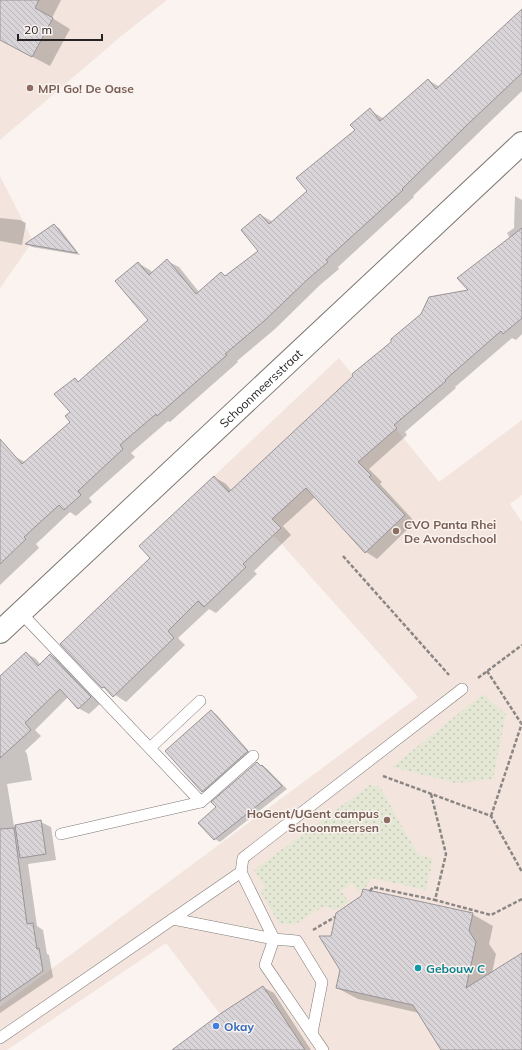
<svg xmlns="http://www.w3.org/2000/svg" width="522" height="1050" font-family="Mulish,sans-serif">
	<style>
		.built { fill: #f3e5de }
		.grass { fill: url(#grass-dots) }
		.shadow { fill: #0003 }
		.building { fill: url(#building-back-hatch); stroke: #999498 }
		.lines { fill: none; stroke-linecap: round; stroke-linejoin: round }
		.lane-casing { stroke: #7f7976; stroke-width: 12 }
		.street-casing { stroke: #7f7976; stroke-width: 24 }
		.path { stroke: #8b8684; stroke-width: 2.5; stroke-dasharray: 4 2; stroke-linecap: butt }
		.lane { stroke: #fff; stroke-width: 11 }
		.street { stroke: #fff; stroke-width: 22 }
		.education-dot { fill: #8d6e63; stroke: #faf3f0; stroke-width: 1.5 }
		.culture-dot { fill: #0f9aa8; stroke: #faf3f0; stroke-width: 1.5 }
		.shop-dot { fill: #3f7fe0; stroke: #faf3f0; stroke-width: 1.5 }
		.labels { text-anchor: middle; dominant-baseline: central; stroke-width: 3; stroke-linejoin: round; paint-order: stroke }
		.education-label { font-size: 12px; font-weight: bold; fill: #785e54; stroke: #faf3f0; text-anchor: start }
		.street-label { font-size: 12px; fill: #262322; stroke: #faf3f0 }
		.culture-label { font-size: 12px; font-weight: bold; fill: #0d838f; stroke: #faf3f0; text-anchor: start }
		.shop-label { font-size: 12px; font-weight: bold; fill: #366cbe; stroke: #faf3f0; text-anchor: start }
	</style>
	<defs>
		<pattern id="grass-dots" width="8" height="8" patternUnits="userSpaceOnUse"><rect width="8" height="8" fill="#e3e7d3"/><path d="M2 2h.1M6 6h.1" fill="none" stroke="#c3c6b5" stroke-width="1.8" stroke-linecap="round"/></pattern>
		<pattern id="building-back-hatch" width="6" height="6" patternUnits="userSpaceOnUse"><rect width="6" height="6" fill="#d9d4d8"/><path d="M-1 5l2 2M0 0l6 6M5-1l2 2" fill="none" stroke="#bab6b9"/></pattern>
	</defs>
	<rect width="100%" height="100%" fill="#faf3f0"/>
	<g class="built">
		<path d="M 0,0 L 167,0 L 120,37 L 0,140 Z"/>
		<path d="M 0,176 L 33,241 L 0,288 Z"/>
		<path d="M 339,358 L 439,482 L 522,420 L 522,495 L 510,504 L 522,522 L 522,1050 L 243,1050 L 220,1014 L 166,943 L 7,1050 L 0,1050 L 0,1007 L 418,697 L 278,540 L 214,476 Z"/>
	</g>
	<g class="grass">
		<path d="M 483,694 L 506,714 L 493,779 L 456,783 L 392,767 Z"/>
		<path d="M 370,785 L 380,787 L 418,855 L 433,858 L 426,890 L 372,878 L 366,887 L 359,891 L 352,883 L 341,891 L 349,902 L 336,910 L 324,906 L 294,925 L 279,923 L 260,891 L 265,887 L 254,870 Z"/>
	</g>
	<g class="shadow">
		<path d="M 0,0 L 61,0 L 52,18 L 70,29 L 50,66 L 0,40 Z"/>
		<path d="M 522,11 L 522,91 L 413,196 L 414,197 L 338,267 L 339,269 L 320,285 L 275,329 L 237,361 L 238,362 L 170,422 L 168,421 L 131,453 L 135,457 L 89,498 L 92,502 L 76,516 L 70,512 L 36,544 L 39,548 L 0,585 L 0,469 L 14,456 L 25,462 L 72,422 L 71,412 L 75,379 L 79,382 L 150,320 L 138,263 L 150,270 L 153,273 L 167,261 L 179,267 L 199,292 L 221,273 L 226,276 L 259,251 L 261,215 L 273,222 L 308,191 L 356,131 L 370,110 L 384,119 L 428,80 L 440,87 Z"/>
		<path d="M 515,196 L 522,200 L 522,334 L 516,340 L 512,338 L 455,387 L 456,388 L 405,432 L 407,435 L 369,469 L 382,482 L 380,484 L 415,522 L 377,559 L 366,552 L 315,497 L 283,526 L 291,535 L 254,571 L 257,574 L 216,613 L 209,609 L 178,638 L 185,645 L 126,702 L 103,687 L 151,558 L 214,477 L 226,484 L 232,491 L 469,290 L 510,238 L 507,233 L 514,228 Z"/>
		<path d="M 0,218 L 20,220 L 26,223 L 22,245 L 0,241 Z"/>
		<path d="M 54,225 L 59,228 L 80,255 L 32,247 L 27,244 Z"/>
		<path d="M 26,653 L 36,659 L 41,665 L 51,655 L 61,661 L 101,703 L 89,714 L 78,708 L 68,697 L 35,730 L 41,736 L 25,751 L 27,754 L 32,780 L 7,784 L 14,826 L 41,822 L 51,827 L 56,860 L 28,864 L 37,926 L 43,930 L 47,954 L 49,955 L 53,977 L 0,1013 L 0,677 Z"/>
		<path d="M 211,711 L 216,714 L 252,755 L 208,794 L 202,791 Z"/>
		<path d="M 257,763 L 267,769 L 287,789 L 220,842 L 215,839 L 217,807 Z"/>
		<path d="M 472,914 L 493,926 L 489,944 L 496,954 L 492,973 L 522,954 L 522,1050 L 443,1050 L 419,1013 L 358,999 L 337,988 L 341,969 L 332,937 Z"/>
		<path d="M 263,987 L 274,993 L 311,1050 L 193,1050 Z"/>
	</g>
	<g class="building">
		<path d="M 0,0 L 39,0 L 35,8 L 53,18 L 32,57 L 0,40 Z"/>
		<path d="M 522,9 L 522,73 L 466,126 L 402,189 L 403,190 L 326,260 L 328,262 L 308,279 L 263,322 L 225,354 L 227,355 L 157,416 L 156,414 L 120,445 L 123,449 L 78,491 L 81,495 L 64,510 L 59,505 L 24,537 L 26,539 L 0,564 L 0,439 L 22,464 L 70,422 L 65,416 L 70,412 L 54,394 L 75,378 L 78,382 L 148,320 L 115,281 L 138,262 L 149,275 L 167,259 L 196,294 L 221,272 L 225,276 L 258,251 L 241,230 L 260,214 L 269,224 L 307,191 L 296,178 L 355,130 L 350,125 L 370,108 L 380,121 L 428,79 L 436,89 Z"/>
		<path d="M 54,224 L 77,253 L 25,244 Z"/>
		<path d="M 522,228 L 522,318 L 503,334 L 501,331 L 445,380 L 446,381 L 394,425 L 397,428 L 358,462 L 371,475 L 369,477 L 405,515 L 365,553 L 306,488 L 272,519 L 281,528 L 243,564 L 246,567 L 204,607 L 198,601 L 168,631 L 174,638 L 113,697 L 104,687 L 102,688 L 60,644 L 150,558 L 139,546 L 214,476 L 229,492 L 353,376 L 352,374 L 391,342 L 391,339 L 421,314 L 429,297 L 468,290 L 457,278 Z"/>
		<path d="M 26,652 L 38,666 L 50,654 L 91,697 L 78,709 L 60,689 L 25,723 L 31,730 L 0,758 L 0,676 Z"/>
		<path d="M 211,710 L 248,751 L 202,792 L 165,751 Z"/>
		<path d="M 257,762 L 261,766 L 262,765 L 282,786 L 214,840 L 198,823 L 216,807 L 211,802 Z"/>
		<path d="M 41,820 L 46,854 L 20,858 L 15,825 Z"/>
		<path d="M 14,828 L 27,924 L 33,923 L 37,949 L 39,948 L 43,971 L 0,1001 L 0,829 Z"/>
		<path d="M 363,889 L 473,913 L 469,931 L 476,942 L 466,988 L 522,953 L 522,1050 L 441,1050 L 413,1005 L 336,988 L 340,970 L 319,936 L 331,936 L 336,913 L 361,896 Z"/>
		<path d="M 263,986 L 305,1050 L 172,1050 L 220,1014 Z"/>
	</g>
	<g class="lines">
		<defs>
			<g id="lane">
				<path d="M 21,613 L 201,802 L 253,756"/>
				<path d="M 150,748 L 200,701"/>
				<path d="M 61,834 L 201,802"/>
				<path d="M 241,872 L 274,939 L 265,965 L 323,1050"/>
				<path d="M 173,919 L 274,939 L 297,941 L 322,982 L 312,1033"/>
				<path d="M 0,1038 L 241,872 L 243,858 L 462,689"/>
			</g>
			<g id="street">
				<path id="s1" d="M 0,632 L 522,143"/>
			</g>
		</defs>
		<use href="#lane" class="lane-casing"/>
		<use href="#street" class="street-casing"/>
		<g class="path">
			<path d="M 343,556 L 449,675"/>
			<path d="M 487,671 L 521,723"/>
			<path d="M 478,678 L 522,645"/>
			<path d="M 383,776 L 491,816 L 522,872"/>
			<path d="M 431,794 L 446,854 L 435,900 L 491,915 L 522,899"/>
			<path d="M 491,816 L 522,723"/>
			<path d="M 370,891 L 373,887 L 435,900"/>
			<path d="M 313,930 L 335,917"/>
		</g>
		<use href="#lane" class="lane"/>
		<use href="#street" class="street"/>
	</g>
	<g class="education-dot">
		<circle cx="30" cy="88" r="4"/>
		<circle cx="396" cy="531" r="4"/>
		<circle cx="387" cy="820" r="4"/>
	</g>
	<circle class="culture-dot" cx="418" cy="968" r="4"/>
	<circle class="shop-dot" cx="216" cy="1026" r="4"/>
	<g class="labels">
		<g class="education-label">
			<text x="38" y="88">MPI Go! De Oase</text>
			<text x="404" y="524">CVO Panta Rhei<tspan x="404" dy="14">De Avondschool</tspan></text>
			<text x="379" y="813" text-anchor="end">HoGent/UGent campus<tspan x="379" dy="14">Schoonmeersen</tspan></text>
		</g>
		<g class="street-label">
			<text stroke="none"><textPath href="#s1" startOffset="357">Schoonmeersstraat</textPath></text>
		</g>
		<g class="culture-label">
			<text x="426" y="968">Gebouw C</text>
		</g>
		<g class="shop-label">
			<text x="224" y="1026">Okay</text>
		</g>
	</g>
	<path d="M18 34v6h84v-6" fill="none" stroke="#262322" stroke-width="2"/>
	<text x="24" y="34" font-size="12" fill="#262322" stroke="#faf3f0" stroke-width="3" paint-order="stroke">20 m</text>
</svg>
